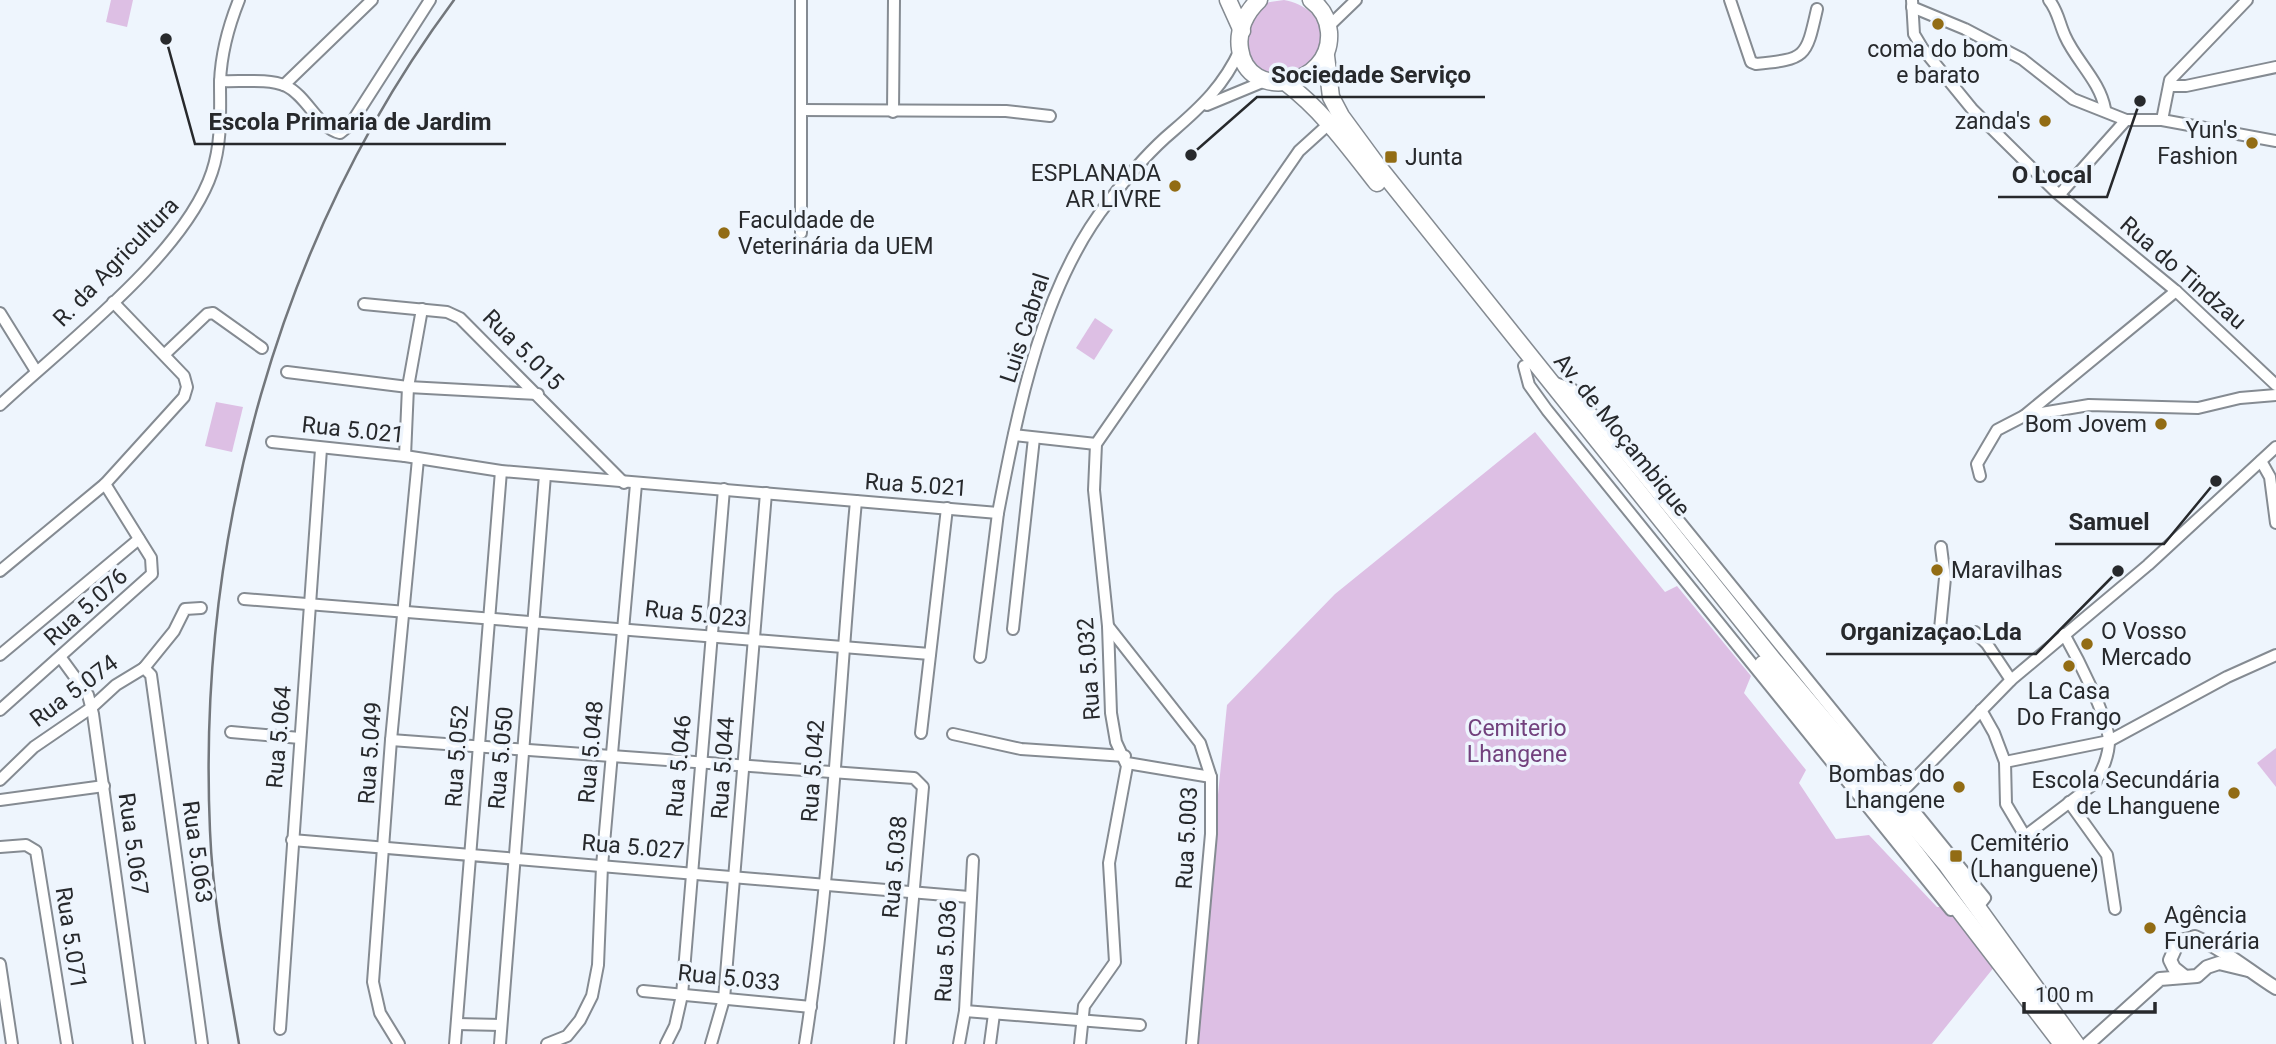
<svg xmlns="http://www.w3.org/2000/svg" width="2276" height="1044" font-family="Roboto,sans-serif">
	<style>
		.green { fill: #ddbfe4 }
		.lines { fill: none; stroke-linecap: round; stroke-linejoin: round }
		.minor-casing { stroke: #858b92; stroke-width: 14 }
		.major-casing { stroke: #858b92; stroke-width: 16 }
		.highway-casing { stroke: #858b92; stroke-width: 19 }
		.minor { stroke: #fff; stroke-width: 10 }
		.major { stroke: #fff; stroke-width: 12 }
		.highway { stroke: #fff; stroke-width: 16 }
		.rail { stroke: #73777c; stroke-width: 2.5 }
		.poi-dot { fill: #926c14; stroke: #eef5fd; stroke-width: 2.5 }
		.labels { text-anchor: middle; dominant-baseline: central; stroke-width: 7; stroke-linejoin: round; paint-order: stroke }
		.poi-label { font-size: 23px; fill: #27292c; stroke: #eef5fd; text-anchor: end }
		.street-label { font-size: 23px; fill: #27292c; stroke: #eef5fd }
		.park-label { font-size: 23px; fill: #72417d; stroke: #eef5fd }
		.leader { fill: none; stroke: #27292c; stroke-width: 2.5 }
		.callout-dot { fill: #27292c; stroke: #eef5fd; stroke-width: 2.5 }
		.callout-label { font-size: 24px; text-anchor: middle; font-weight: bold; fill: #27292c; stroke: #eef5fd; stroke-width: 7; stroke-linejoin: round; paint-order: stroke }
	</style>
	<rect width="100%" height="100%" fill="#eef5fd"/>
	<g class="green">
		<path d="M 111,0 L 133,0 L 127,27 L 106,22 Z"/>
		<path d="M 1284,0 C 1305,4 1325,18 1323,42 C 1323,52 1314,64 1310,73 L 1256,76 L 1237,36 L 1264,3 Z"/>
		<path d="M 1095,318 L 1113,330 L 1094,360 L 1076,348 Z"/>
		<path d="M 216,402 L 243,407 L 232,452 L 205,446 Z"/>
		<path d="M 1535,432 L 1665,592 L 1677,586 L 1751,676 L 1744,693 L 1806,770 L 1799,783 L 1836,839 L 1869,835 L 1937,907 L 1947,907 L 1995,966 L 1932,1044 L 1193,1044 L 1227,705 L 1335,594 Z"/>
		<path d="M 2276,748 L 2276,787 L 2257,763 Z"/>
	</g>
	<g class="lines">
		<defs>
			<g id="minor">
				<path d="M 801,0 L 801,233"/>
				<path d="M 1730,0 L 1751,62 L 1756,64 C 1806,59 1806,58 1817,9"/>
				<path d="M 1912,0 L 1914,34 L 1923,49 L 1972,109 L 2057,193 L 2176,291 L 2276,385"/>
				<path d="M 2049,0 C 2058,11 2059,23 2065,36 C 2076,61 2100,81 2105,109"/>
				<path d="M 1912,7 L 1965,29 L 2022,59 L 2073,99 L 2126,120 L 2162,120 L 2276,141"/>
				<path d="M 1329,26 L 1356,0"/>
				<path d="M 220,81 C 240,82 268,78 286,86 C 307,96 318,128 340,133 L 350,125 L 430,0"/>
				<path d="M 284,85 L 372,0"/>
				<path d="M 2169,86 L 2186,86 L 2276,67"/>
				<path d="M 1207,105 L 1265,81"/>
				<path d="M 801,110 L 1006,111 L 1050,116"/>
				<path d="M 893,112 L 894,0"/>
				<path d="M 2162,120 L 2170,80 L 2247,0"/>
				<path d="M 2060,194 L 2126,120"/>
				<path d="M 364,304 L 447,312 L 460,318 L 624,483"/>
				<path d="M 0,313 L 36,371"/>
				<path d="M 165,354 L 207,314 L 213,313 L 262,348"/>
				<path d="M 1524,366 L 1529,385 L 1547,410 L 1951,910"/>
				<path d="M 287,372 L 408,387 L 538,394"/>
				<path d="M 1550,381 L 1572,389 L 1985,898 L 1977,908"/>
				<path d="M 0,405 C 64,345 185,254 212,172 C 222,142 220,113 220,82 C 221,55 229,25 239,0"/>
				<path d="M 2024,416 L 2176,291"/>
				<path d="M 1014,435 L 1096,444"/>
				<path d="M 272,442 L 405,456 L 501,471 L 998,513 C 1018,409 1042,285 1109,201 C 1128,176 1149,151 1173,131 C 1202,106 1224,85 1240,50"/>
				<path d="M 405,456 L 408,387 L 422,309"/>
				<path d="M 2261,461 L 2270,477 L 2276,523"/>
				<path d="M 1980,476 L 1977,464 L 1997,430 L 2024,416 L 2089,405 L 2198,408 L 2240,398 L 2276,395"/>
				<path d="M 1941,547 L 1945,578 L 1940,629 L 1946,634 L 1975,632 L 1987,644 L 2011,680"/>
				<path d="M 0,571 L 105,484 L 184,397 L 187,387 L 184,376 L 113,302"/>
				<path d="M 244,599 L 930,654"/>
				<path d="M 1108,626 L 1200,743 L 1211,777 L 1211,834 L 1192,1044"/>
				<path d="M 1013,629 L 1034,438"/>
				<path d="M 0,655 L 139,539"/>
				<path d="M 980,657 L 998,513"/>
				<path d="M 61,658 L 88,695 L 93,714 L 139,1044"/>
				<path d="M 144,668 L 151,675 L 202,1044"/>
				<path d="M 144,668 L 174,631 L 185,609 L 201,608"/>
				<path d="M 0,710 L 152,574 L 151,558 L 105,484"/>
				<path d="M 1981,710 L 1994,733 L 2005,762 L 2109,741 L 2227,677 L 2276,655"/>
				<path d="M 231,732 L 300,738"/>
				<path d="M 921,733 L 947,508"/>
				<path d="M 953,734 L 1021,749 L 1125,756"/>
				<path d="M 391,740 L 914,778 L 923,787 L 900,1044"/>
				<path d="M 2005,762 L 2006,804 L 2025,836 L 2095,783 C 2102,772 2109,755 2109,741 C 2108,717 2077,657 2064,634"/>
				<path d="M 1127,763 L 1211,777"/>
				<path d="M 0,780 L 34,747 L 91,708 L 116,685 L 144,668"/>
				<path d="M 1901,793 L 2011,680 L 2148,565 L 2276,447"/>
				<path d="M 0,800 L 104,786"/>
				<path d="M 2069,802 L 2107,855 L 2115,909"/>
				<path d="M 292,840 L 969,897"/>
				<path d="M 0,847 L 26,845 L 36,851 L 67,1044"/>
				<path d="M 0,964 L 12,1044"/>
				<path d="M 643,991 L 811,1007"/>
				<path d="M 965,1011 L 1140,1025"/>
				<path d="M 457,1024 L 501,1025"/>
				<path d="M 280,1029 L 321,449"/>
				<path d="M 399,1044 L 380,1013 L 373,982 L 391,740 L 418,459"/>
				<path d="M 455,1044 L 501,471"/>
				<path d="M 500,1044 L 545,475"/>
				<path d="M 547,1044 L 567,1036 L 580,1020 L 592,996 L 598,965 L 602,866 L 636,484"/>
				<path d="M 666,1044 L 675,1026 L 682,995 L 724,489"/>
				<path d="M 711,1044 L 724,999 L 766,493"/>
				<path d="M 805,1044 C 833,864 839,682 856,501"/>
				<path d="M 959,1044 L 965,1011 L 973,860"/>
				<path d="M 990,1044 L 994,1014"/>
				<path d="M 1080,1044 L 1084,1006 L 1115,962 L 1109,863 L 1127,766 L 1116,742 L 1111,713 L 1108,626 L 1094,490 L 1096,444 L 1299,151 L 1331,122"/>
			</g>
			<g id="major">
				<path d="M 2184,976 L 2174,968 L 2170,960 L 2178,942 L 2195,937 C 2225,950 2249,971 2276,988"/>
				<path d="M 2088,1044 L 2160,979 L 2197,976 L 2207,967 L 2219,963 L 2248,970"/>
			</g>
			<g id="highway">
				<path d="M 1228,0 L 1242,31"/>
				<path d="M 1259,0 C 1246,12 1237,30 1240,49 C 1247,103 1333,87 1329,32 C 1328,19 1322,8 1311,0"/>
				<path d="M 1326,56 L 1331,97 L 1341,116 L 1377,165 L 1775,662 L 1946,864 L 2076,1044"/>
				<path d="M 1285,82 C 1323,111 1348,146 1377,183"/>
				<path d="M 1763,664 L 1881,808 L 2062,1044"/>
			</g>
		</defs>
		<use href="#minor" class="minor-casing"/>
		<use href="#major" class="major-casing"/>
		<use href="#highway" class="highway-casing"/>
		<use href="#minor" class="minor"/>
		<use href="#major" class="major"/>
		<use href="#highway" class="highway"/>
		<path class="rail" d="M 239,1044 C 227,973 213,903 210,831 C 197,537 278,237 454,0"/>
	</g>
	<g class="poi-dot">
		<circle cx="1938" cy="24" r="7"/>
		<circle cx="2045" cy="121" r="7"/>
		<circle cx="2252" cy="143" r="7"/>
		<rect x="1384" y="150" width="14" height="14" rx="3.5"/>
		<circle cx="1175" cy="186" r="7"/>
		<circle cx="724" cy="233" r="7"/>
		<circle cx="2161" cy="424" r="7"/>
		<circle cx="1937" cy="570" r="7"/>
		<circle cx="2087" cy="644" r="7"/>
		<circle cx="2069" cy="666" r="7"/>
		<circle cx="1959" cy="787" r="7"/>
		<circle cx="2234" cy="793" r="7"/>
		<rect x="1949" y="849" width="14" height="14" rx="3.5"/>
		<circle cx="2150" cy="928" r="7"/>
	</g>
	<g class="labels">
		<g class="poi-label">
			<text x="1938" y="49" text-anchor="middle">coma do bom<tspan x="1938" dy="26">e barato</tspan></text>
			<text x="2031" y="121">zanda's</text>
			<text x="2238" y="130">Yun's<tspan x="2238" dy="26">Fashion</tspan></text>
			<text x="1405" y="157" text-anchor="start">Junta</text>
			<text x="1161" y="173">ESPLANADA<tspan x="1161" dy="26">AR LIVRE</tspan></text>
			<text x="738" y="220" text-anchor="start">Faculdade de<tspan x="738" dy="26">Veterinária da UEM</tspan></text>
			<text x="2147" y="424">Bom Jovem</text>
			<text x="1951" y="570" text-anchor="start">Maravilhas</text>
			<text x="2101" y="631" text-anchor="start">O Vosso<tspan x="2101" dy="26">Mercado</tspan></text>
			<text x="2069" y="691" text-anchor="middle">La Casa<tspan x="2069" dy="26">Do Frango</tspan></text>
			<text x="1945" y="774">Bombas do<tspan x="1945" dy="26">Lhangene</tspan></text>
			<text x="2220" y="780">Escola Secundária<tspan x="2220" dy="26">de Lhanguene</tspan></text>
			<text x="1970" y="843" text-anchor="start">Cemitério<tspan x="1970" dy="26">(Lhanguene)</tspan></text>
			<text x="2164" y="915" text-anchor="start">Agência<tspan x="2164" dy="26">Funerária</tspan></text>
		</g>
		<g class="street-label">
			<text transform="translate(116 262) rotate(-46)">R. da Agricultura</text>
			<text transform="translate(2183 273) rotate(41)">Rua do Tindzau</text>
			<text transform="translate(1025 328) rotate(-72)">Luis Cabral</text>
			<text transform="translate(523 350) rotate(45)">Rua 5.015</text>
			<text transform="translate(353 430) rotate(6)">Rua 5.021</text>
			<text transform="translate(1622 435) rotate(51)">Av. de Moçambique</text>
			<text transform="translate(916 485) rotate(4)">Rua 5.021</text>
			<text transform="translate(86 607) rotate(-42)">Rua 5.076</text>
			<text transform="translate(696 614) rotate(6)">Rua 5.023</text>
			<text transform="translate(1089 669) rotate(-94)">Rua 5.032</text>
			<text transform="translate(74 691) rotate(-37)">Rua 5.074</text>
			<text transform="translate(279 737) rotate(-85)">Rua 5.064</text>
			<text transform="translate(591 752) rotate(-85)">Rua 5.048</text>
			<text transform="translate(370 753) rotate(-86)">Rua 5.049</text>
			<text transform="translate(457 756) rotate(-86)">Rua 5.052</text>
			<text transform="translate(501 758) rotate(-85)">Rua 5.050</text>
			<text transform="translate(679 766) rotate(-85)">Rua 5.046</text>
			<text transform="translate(723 768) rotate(-86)">Rua 5.044</text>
			<text transform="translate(813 771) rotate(-86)">Rua 5.042</text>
			<text transform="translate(1187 838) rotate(-87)">Rua 5.003</text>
			<text transform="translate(133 844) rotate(82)">Rua 5.067</text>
			<text transform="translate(633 847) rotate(5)">Rua 5.027</text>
			<text transform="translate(197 852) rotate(82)">Rua 5.063</text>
			<text transform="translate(895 867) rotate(-85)">Rua 5.038</text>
			<text transform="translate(71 938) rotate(81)">Rua 5.071</text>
			<text transform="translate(946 951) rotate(-87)">Rua 5.036</text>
			<text transform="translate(729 978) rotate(6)">Rua 5.033</text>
		</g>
		<g class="park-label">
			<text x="1517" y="728">Cemiterio<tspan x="1517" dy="26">Lhangene</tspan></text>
		</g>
	</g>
	<path class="leader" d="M1191 155L1257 97H1485M166 39L195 144H506M2140 101L2107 197H1998M2216 481L2164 544H2055M2118 571L2036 654H1826"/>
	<g class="callout-dot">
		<circle cx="1191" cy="155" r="7"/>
		<circle cx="166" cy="39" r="7"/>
		<circle cx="2140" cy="101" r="7"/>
		<circle cx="2216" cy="481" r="7"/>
		<circle cx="2118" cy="571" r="7"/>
	</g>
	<g class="callout-label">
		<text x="1371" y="83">Sociedade Serviço</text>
		<text x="350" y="130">Escola Primaria de Jardim</text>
		<text x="2052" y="183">O Local</text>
		<text x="2109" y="530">Samuel</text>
		<text x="1931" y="640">Organizaçao.Lda</text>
	</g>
	<path d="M2024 1002v10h131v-10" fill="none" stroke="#27292c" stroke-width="3.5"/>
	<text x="2035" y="1002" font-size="21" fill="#27292c" stroke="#eef5fd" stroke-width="5" paint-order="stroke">100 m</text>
</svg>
